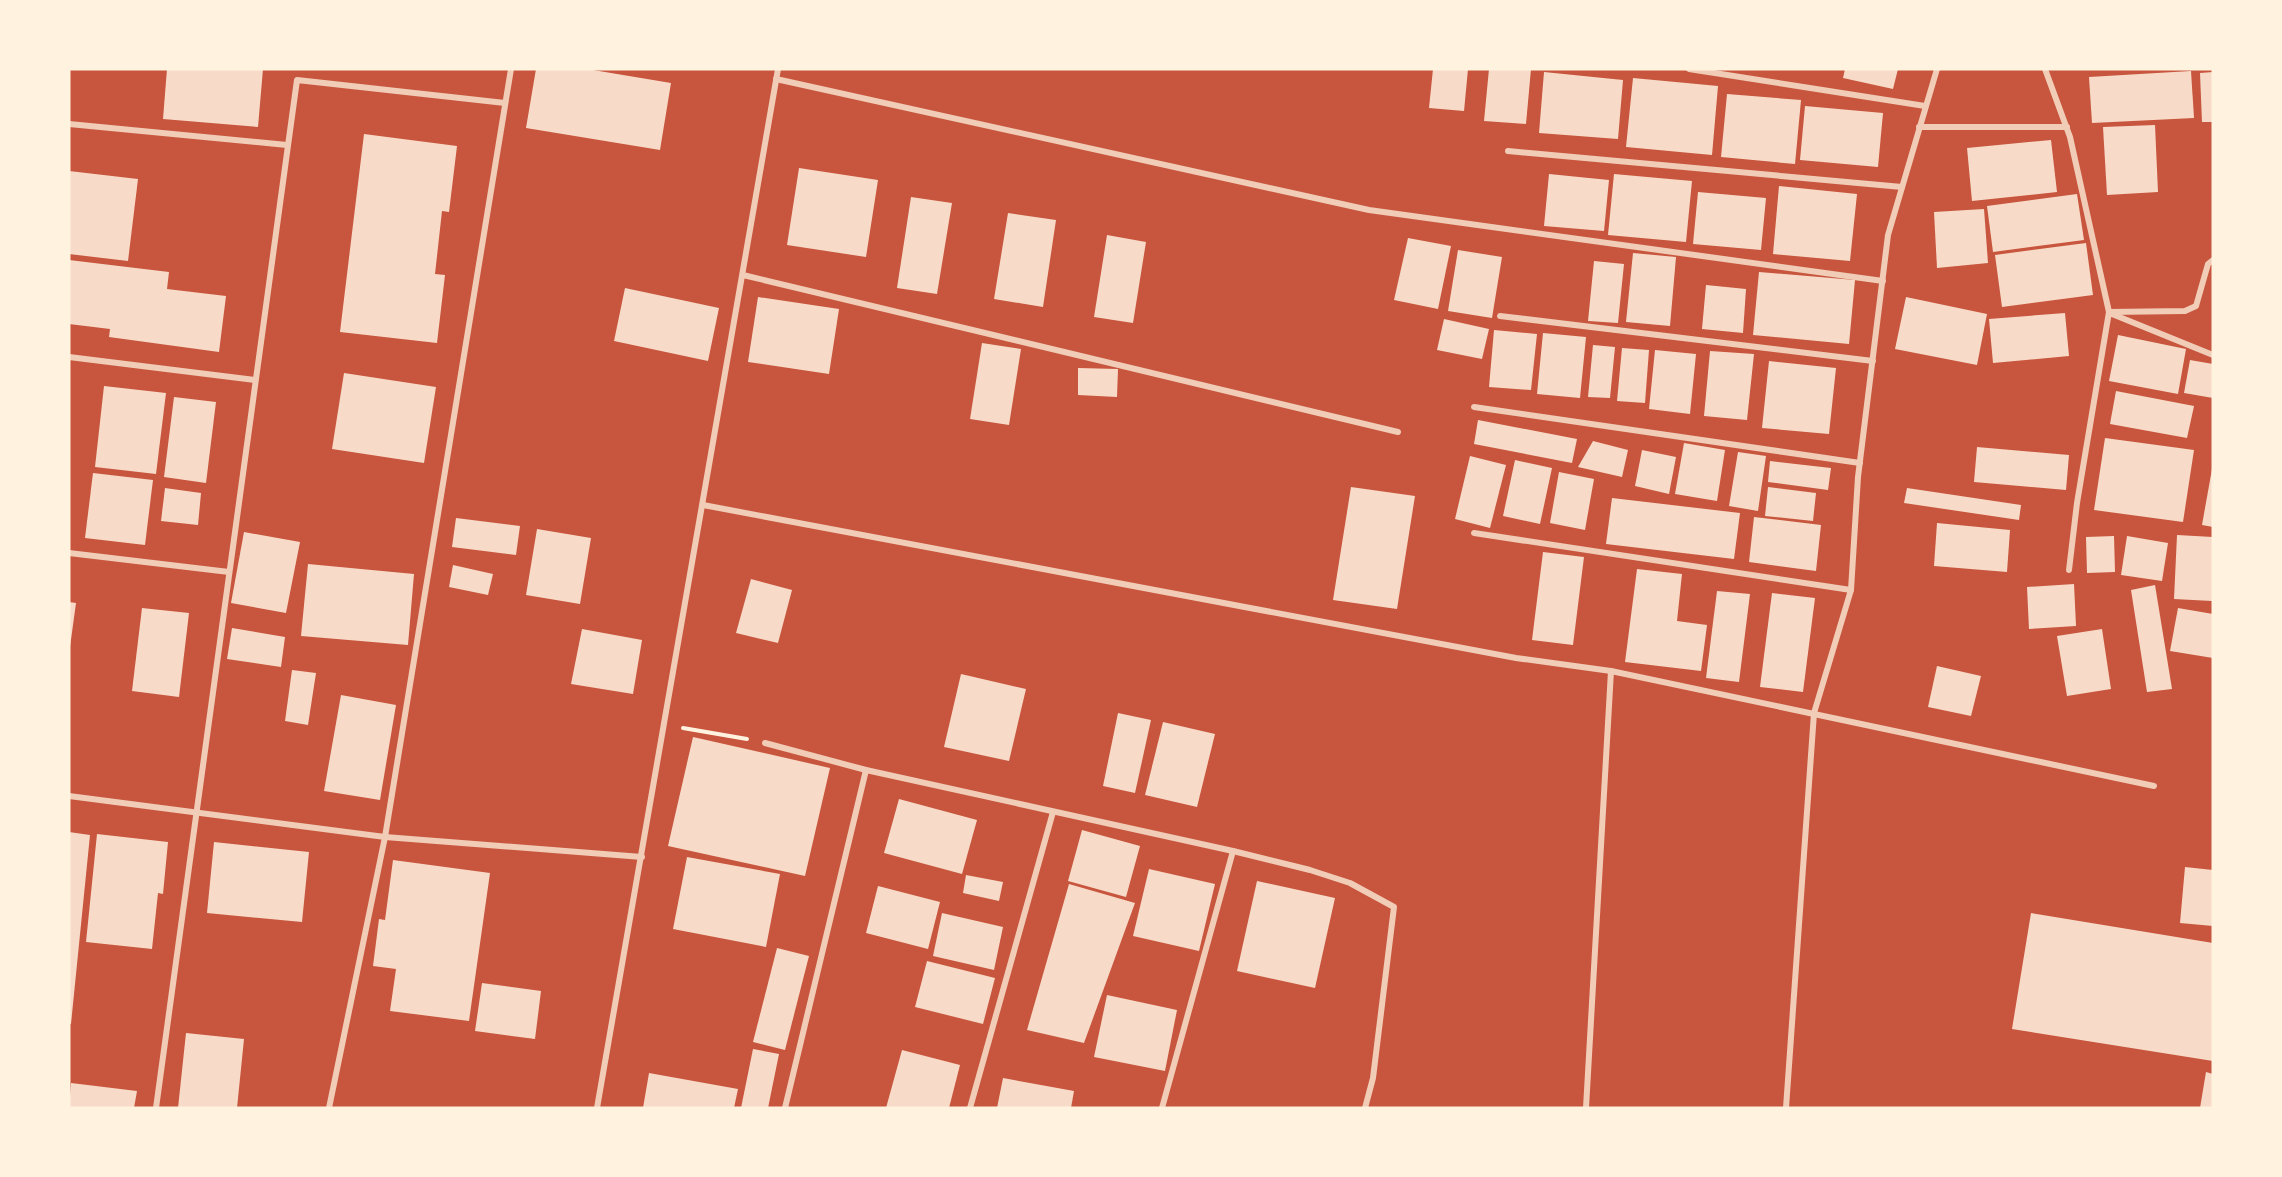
<svg xmlns="http://www.w3.org/2000/svg" width="2282" height="1177" font-family="'Exo 2',sans-serif">
	<style>
		.building { fill: #f7dbc8 }
		.lines { fill: none; stroke-linecap: round; stroke-linejoin: round }
		.path { stroke: #fff3e0; stroke-width: 4 }
		.minor { stroke: #f1ccb7; stroke-width: 6 }
	</style>
	<rect width="100%" height="100%" fill="#c8553d"/>
	<g class="building">
		<path d="M 167,69 L 263,69 L 258,127 L 163,119 Z"/>
		<path d="M 536,69 L 587,69 L 671,83 L 660,150 L 526,128 Z"/>
		<path d="M 1433,69 L 1468,69 L 1464,111 L 1429,108 Z"/>
		<path d="M 1489,69 L 1531,69 L 1526,124 L 1484,121 Z"/>
		<path d="M 1845,69 L 1898,69 L 1893,89 L 1843,78 Z"/>
		<path d="M 2191,71 L 2194,118 L 2092,123 L 2089,77 Z"/>
		<path d="M 1544,72 L 1623,80 L 1618,139 L 1539,133 Z"/>
		<path d="M 2213,72 L 2213,122 L 2202,122 L 2200,73 Z"/>
		<path d="M 1633,78 L 1718,86 L 1712,155 L 1626,147 Z"/>
		<path d="M 1727,94 L 1801,100 L 1795,164 L 1721,157 Z"/>
		<path d="M 1805,106 L 1883,113 L 1878,167 L 1800,160 Z"/>
		<path d="M 2155,125 L 2158,192 L 2107,195 L 2103,127 Z"/>
		<path d="M 364,134 L 457,146 L 449,212 L 442,211 L 435,274 L 445,275 L 437,343 L 340,332 Z"/>
		<path d="M 2051,140 L 2057,192 L 1972,201 L 1967,148 Z"/>
		<path d="M 799,168 L 878,180 L 866,257 L 787,245 Z"/>
		<path d="M 69,171 L 138,179 L 128,261 L 69,254 Z"/>
		<path d="M 1549,174 L 1609,180 L 1604,231 L 1544,226 Z"/>
		<path d="M 1614,174 L 1692,181 L 1686,242 L 1608,235 Z"/>
		<path d="M 1779,186 L 1857,194 L 1850,261 L 1773,254 Z"/>
		<path d="M 1698,192 L 1766,198 L 1761,250 L 1693,244 Z"/>
		<path d="M 2077,194 L 2084,240 L 1993,252 L 1987,206 Z"/>
		<path d="M 911,197 L 952,203 L 937,294 L 897,288 Z"/>
		<path d="M 1984,209 L 1988,263 L 1937,268 L 1934,212 Z"/>
		<path d="M 1008,213 L 1056,220 L 1043,307 L 994,299 Z"/>
		<path d="M 1107,235 L 1146,242 L 1133,323 L 1094,317 Z"/>
		<path d="M 1408,238 L 1451,246 L 1438,309 L 1394,300 Z"/>
		<path d="M 2086,243 L 2093,295 L 2002,307 L 1995,255 Z"/>
		<path d="M 1458,250 L 1502,257 L 1492,318 L 1448,311 Z"/>
		<path d="M 1633,253 L 1676,257 L 1670,326 L 1626,322 Z"/>
		<path d="M 69,260 L 169,272 L 167,289 L 226,296 L 219,352 L 109,337 L 110,329 L 69,324 Z"/>
		<path d="M 1594,261 L 1624,264 L 1618,323 L 1588,321 Z"/>
		<path d="M 1759,272 L 1855,280 L 1849,344 L 1753,335 Z"/>
		<path d="M 1706,285 L 1746,289 L 1743,333 L 1702,329 Z"/>
		<path d="M 625,288 L 719,308 L 708,361 L 614,341 Z"/>
		<path d="M 758,297 L 839,309 L 829,374 L 748,362 Z"/>
		<path d="M 1906,297 L 1987,314 L 1977,365 L 1895,349 Z"/>
		<path d="M 2065,313 L 2069,356 L 1993,363 L 1989,319 Z"/>
		<path d="M 1444,319 L 1489,329 L 1482,359 L 1437,350 Z"/>
		<path d="M 1494,330 L 1537,334 L 1531,390 L 1489,387 Z"/>
		<path d="M 1543,333 L 1586,337 L 1580,398 L 1537,394 Z"/>
		<path d="M 2118,335 L 2186,349 L 2178,394 L 2109,381 Z"/>
		<path d="M 982,343 L 1021,349 L 1009,425 L 970,419 Z"/>
		<path d="M 1593,345 L 1615,347 L 1610,398 L 1588,397 Z"/>
		<path d="M 1622,348 L 1649,350 L 1645,403 L 1617,401 Z"/>
		<path d="M 1655,350 L 1696,354 L 1690,414 L 1649,409 Z"/>
		<path d="M 1710,351 L 1754,354 L 1747,420 L 1704,416 Z"/>
		<path d="M 2190,360 L 2213,364 L 2213,398 L 2184,393 Z"/>
		<path d="M 1769,361 L 1836,368 L 1829,434 L 1762,428 Z"/>
		<path d="M 1078,368 L 1118,369 L 1117,397 L 1078,395 Z"/>
		<path d="M 344,373 L 436,387 L 424,463 L 332,449 Z"/>
		<path d="M 104,386 L 166,393 L 156,474 L 95,467 Z"/>
		<path d="M 2116,391 L 2194,406 L 2187,438 L 2110,424 Z"/>
		<path d="M 174,397 L 216,402 L 206,483 L 164,477 Z"/>
		<path d="M 1478,420 L 1577,439 L 1572,463 L 1474,444 Z"/>
		<path d="M 2105,438 L 2194,450 L 2183,522 L 2094,510 Z"/>
		<path d="M 1593,441 L 1628,450 L 1622,477 L 1578,467 Z"/>
		<path d="M 1684,443 L 1725,450 L 1717,501 L 1675,494 Z"/>
		<path d="M 1977,447 L 2069,455 L 2066,490 L 1974,482 Z"/>
		<path d="M 1642,450 L 1676,457 L 1669,494 L 1635,486 Z"/>
		<path d="M 1738,452 L 1766,456 L 1758,511 L 1729,506 Z"/>
		<path d="M 1470,456 L 1506,465 L 1490,528 L 1455,519 Z"/>
		<path d="M 1515,460 L 1552,468 L 1540,524 L 1503,516 Z"/>
		<path d="M 1770,461 L 1831,468 L 1828,490 L 1768,482 Z"/>
		<path d="M 2212,469 L 2213,469 L 2213,527 L 2202,525 Z"/>
		<path d="M 1559,472 L 1594,479 L 1585,530 L 1550,523 Z"/>
		<path d="M 93,473 L 153,480 L 145,545 L 85,538 Z"/>
		<path d="M 1351,487 L 1415,496 L 1397,609 L 1333,600 Z"/>
		<path d="M 1768,487 L 1816,493 L 1813,521 L 1765,516 Z"/>
		<path d="M 165,488 L 201,493 L 198,525 L 161,521 Z"/>
		<path d="M 1907,488 L 2021,505 L 2019,520 L 1904,503 Z"/>
		<path d="M 1612,498 L 1740,513 L 1734,559 L 1606,544 Z"/>
		<path d="M 1754,517 L 1821,525 L 1816,571 L 1749,562 Z"/>
		<path d="M 456,518 L 520,526 L 516,555 L 452,547 Z"/>
		<path d="M 1937,523 L 2010,530 L 2007,572 L 1934,566 Z"/>
		<path d="M 537,529 L 591,538 L 580,604 L 526,595 Z"/>
		<path d="M 244,532 L 300,542 L 286,613 L 231,603 Z"/>
		<path d="M 2177,535 L 2213,537 L 2212,601 L 2174,599 Z"/>
		<path d="M 2114,536 L 2115,572 L 2087,573 L 2086,537 Z"/>
		<path d="M 2127,536 L 2168,543 L 2162,581 L 2121,575 Z"/>
		<path d="M 1543,552 L 1584,557 L 1573,645 L 1532,640 Z"/>
		<path d="M 308,564 L 414,574 L 408,645 L 301,636 Z"/>
		<path d="M 453,565 L 493,574 L 488,595 L 449,587 Z"/>
		<path d="M 1637,569 L 1682,574 L 1677,621 L 1707,625 L 1701,671 L 1625,662 Z"/>
		<path d="M 751,579 L 792,590 L 778,643 L 736,633 Z"/>
		<path d="M 2074,584 L 2076,626 L 2029,629 L 2027,587 Z"/>
		<path d="M 2155,585 L 2172,689 L 2147,692 L 2131,590 Z"/>
		<path d="M 1717,591 L 1750,594 L 1739,682 L 1706,678 Z"/>
		<path d="M 1772,593 L 1815,598 L 1803,692 L 1760,687 Z"/>
		<path d="M 69,602 L 76,603 L 70,647 L 69,647 Z"/>
		<path d="M 142,608 L 189,613 L 179,697 L 132,691 Z"/>
		<path d="M 2178,608 L 2213,614 L 2213,658 L 2170,651 Z"/>
		<path d="M 232,628 L 285,637 L 281,667 L 227,659 Z"/>
		<path d="M 582,629 L 642,640 L 633,694 L 571,684 Z"/>
		<path d="M 2102,629 L 2111,689 L 2067,696 L 2057,636 Z"/>
		<path d="M 1937,666 L 1981,676 L 1971,716 L 1928,707 Z"/>
		<path d="M 292,670 L 316,673 L 308,725 L 285,721 Z"/>
		<path d="M 961,674 L 1026,689 L 1009,761 L 944,747 Z"/>
		<path d="M 341,695 L 396,705 L 380,800 L 324,791 Z"/>
		<path d="M 1118,713 L 1151,720 L 1135,793 L 1103,786 Z"/>
		<path d="M 1163,722 L 1215,734 L 1197,807 L 1145,795 Z"/>
		<path d="M 693,737 L 830,768 L 805,876 L 668,846 Z"/>
		<path d="M 899,799 L 977,820 L 962,874 L 884,853 Z"/>
		<path d="M 1082,830 L 1140,846 L 1126,897 L 1068,881 Z"/>
		<path d="M 69,832 L 90,835 L 71,1024 L 69,1024 Z"/>
		<path d="M 97,834 L 168,842 L 163,894 L 158,893 L 152,949 L 86,942 Z"/>
		<path d="M 214,842 L 309,852 L 302,922 L 207,913 Z"/>
		<path d="M 687,857 L 780,874 L 766,947 L 673,929 Z"/>
		<path d="M 393,860 L 490,873 L 469,1021 L 390,1011 L 396,969 L 373,966 L 379,919 L 385,920 Z"/>
		<path d="M 2185,867 L 2213,870 L 2213,926 L 2180,923 Z"/>
		<path d="M 1149,869 L 1215,884 L 1199,951 L 1133,936 Z"/>
		<path d="M 966,875 L 1003,882 L 999,901 L 963,893 Z"/>
		<path d="M 1257,881 L 1335,898 L 1315,988 L 1237,971 Z"/>
		<path d="M 1069,884 L 1135,903 L 1084,1043 L 1027,1030 Z"/>
		<path d="M 878,886 L 940,902 L 928,949 L 866,933 Z"/>
		<path d="M 942,913 L 1003,927 L 994,970 L 933,956 Z"/>
		<path d="M 2031,913 L 2213,943 L 2213,1061 L 2012,1029 Z"/>
		<path d="M 777,948 L 809,956 L 785,1050 L 753,1042 Z"/>
		<path d="M 927,961 L 995,978 L 983,1024 L 915,1007 Z"/>
		<path d="M 482,983 L 541,991 L 535,1039 L 475,1031 Z"/>
		<path d="M 1107,995 L 1177,1010 L 1165,1071 L 1094,1057 Z"/>
		<path d="M 186,1033 L 244,1039 L 237,1108 L 178,1108 Z"/>
		<path d="M 753,1049 L 779,1054 L 768,1108 L 741,1108 Z"/>
		<path d="M 902,1050 L 960,1065 L 949,1108 L 886,1108 Z"/>
		<path d="M 2206,1072 L 2213,1074 L 2213,1108 L 2200,1108 Z"/>
		<path d="M 649,1073 L 738,1089 L 734,1108 L 643,1108 Z"/>
		<path d="M 1003,1078 L 1074,1091 L 1071,1108 L 997,1108 Z"/>
		<path d="M 71,1083 L 137,1091 L 134,1108 L 69,1108 Z"/>
	</g>
	<g class="lines">
		<path class="path" d="M 683,728 L 747,739"/>
		<g class="minor">
			<path d="M 1689,69 L 1925,106"/>
			<path d="M 2045,69 L 2070,137 L 2109,312 L 2077,503 L 2069,570"/>
			<path d="M 776,79 L 1369,210 L 1883,281"/>
			<path d="M 69,124 L 287,145"/>
			<path d="M 1919,127 L 2067,127"/>
			<path d="M 1508,151 L 1902,187"/>
			<path d="M 743,275 L 1398,432"/>
			<path d="M 2109,312 L 2185,311 L 2196,306 L 2208,264 L 2213,260"/>
			<path d="M 2112,314 L 2213,355"/>
			<path d="M 1500,316 L 1873,361"/>
			<path d="M 69,357 L 255,380"/>
			<path d="M 1474,407 L 1860,463"/>
			<path d="M 703,505 L 1516,658 L 1611,671 L 2154,786"/>
			<path d="M 1474,533 L 1851,590"/>
			<path d="M 69,553 L 229,572"/>
			<path d="M 765,743 L 866,770 L 1233,851 L 1310,870 L 1350,883 L 1394,907 L 1373,1078 L 1365,1108"/>
			<path d="M 69,796 L 385,837 L 642,857"/>
			<path d="M 156,1108 L 297,80 L 505,103"/>
			<path d="M 329,1108 L 385,837 L 511,69"/>
			<path d="M 597,1108 L 778,69"/>
			<path d="M 785,1108 L 866,770"/>
			<path d="M 970,1108 L 1053,812"/>
			<path d="M 1162,1108 L 1233,851"/>
			<path d="M 1586,1108 L 1611,671"/>
			<path d="M 1786,1108 L 1814,713 L 1851,590 L 1858,477 L 1888,235 L 1937,69"/>
		</g>
	</g>
	<rect width="2282" height="1177" fill="none" stroke="#fff3e0" stroke-width="141"/>
</svg>
